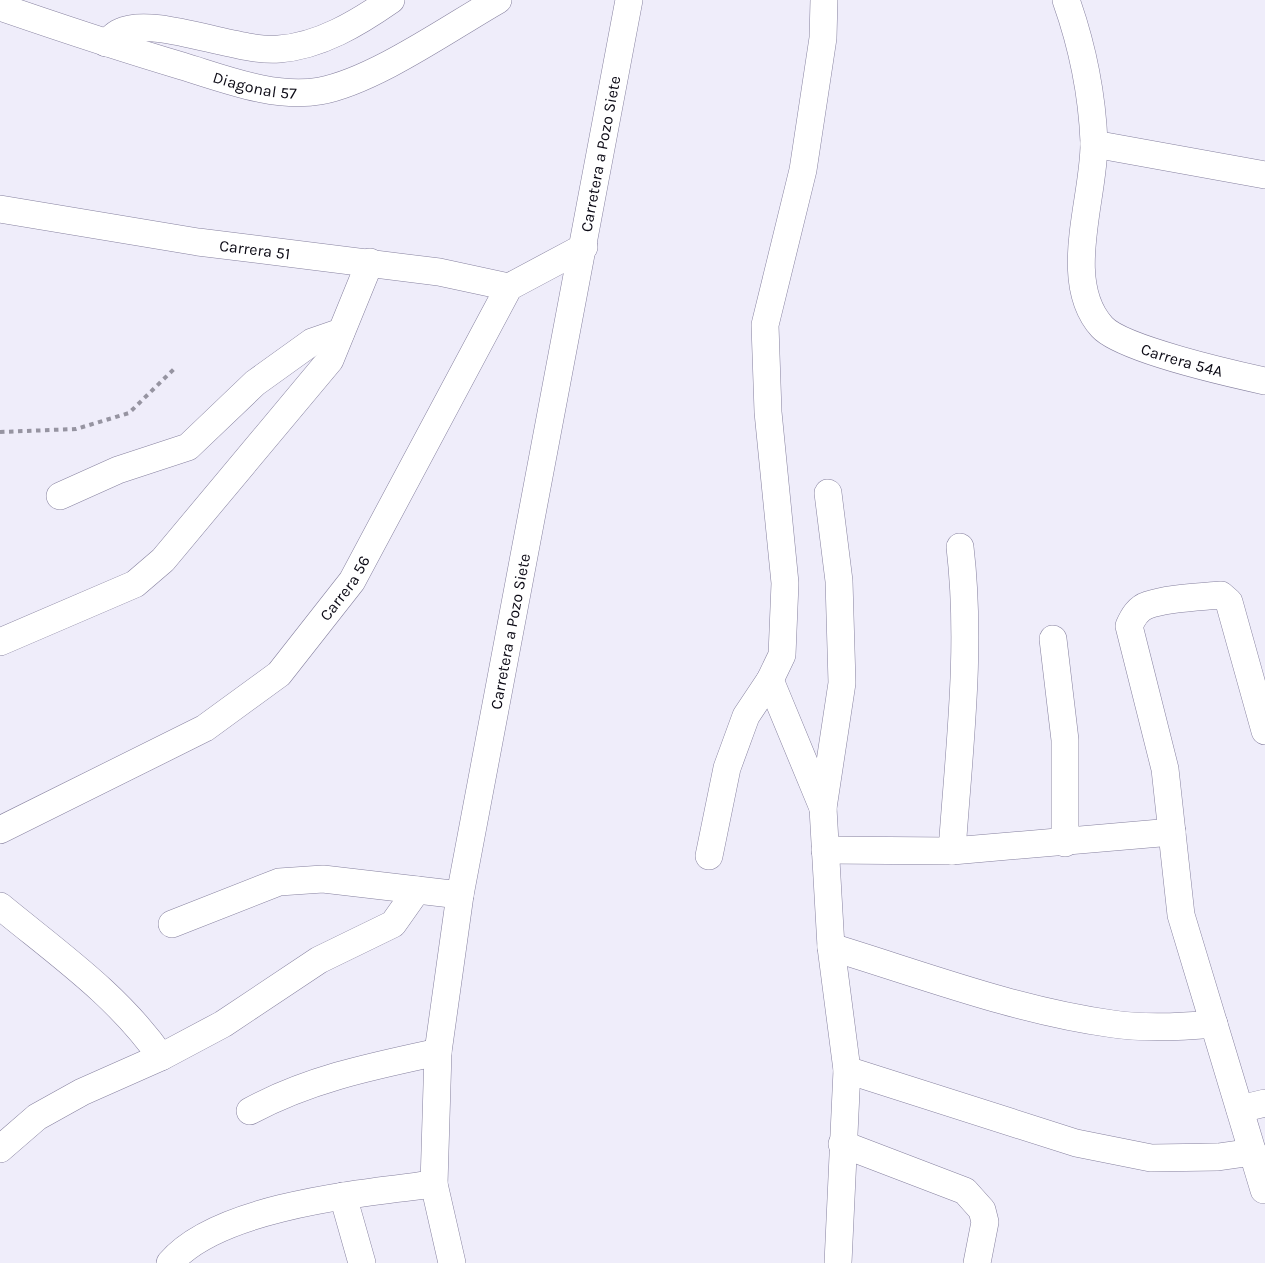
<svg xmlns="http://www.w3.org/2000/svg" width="1265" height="1263" font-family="Karla,sans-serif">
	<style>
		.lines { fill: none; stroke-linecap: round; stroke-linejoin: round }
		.minor-casing { stroke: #86819f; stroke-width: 28 }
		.path { stroke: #9694a1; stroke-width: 4; stroke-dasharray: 4.5 4.5; stroke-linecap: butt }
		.minor { stroke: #fff; stroke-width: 27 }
		.labels { text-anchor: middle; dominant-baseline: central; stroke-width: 6; stroke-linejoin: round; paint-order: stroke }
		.street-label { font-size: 16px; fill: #0c0a15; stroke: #efedfa }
	</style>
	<rect width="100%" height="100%" fill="#efedfa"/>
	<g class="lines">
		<defs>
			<g id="minor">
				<path id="s1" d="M 1066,0 C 1082,45 1092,94 1094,142 C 1095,197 1060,281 1102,327 C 1122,349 1233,374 1265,381"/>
				<path id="s2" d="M 0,7 C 61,28 121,48 182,66 C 225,79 275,99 320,91 C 374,81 449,28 498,0"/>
				<path d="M 106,43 C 110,40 115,34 120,32 C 154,15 237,53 279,49 C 320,46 358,23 391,0"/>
				<path d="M 1094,144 L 1265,175"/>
				<path id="s3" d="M 0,209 L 198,242 L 439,272 L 509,287"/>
				<path d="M 828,493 L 839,581 L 842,683 L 823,808 L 831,947 L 847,1070 L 838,1263"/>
				<path d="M 60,496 L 118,470 L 188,447 L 255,383 L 312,342 L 341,332"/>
				<path d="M 1053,639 L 1065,740 L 1065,843"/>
				<path d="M 0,642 L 135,584 L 163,560 L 330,360 L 370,262"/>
				<path d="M 770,680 L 823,808"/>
				<path id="s4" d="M 0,830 L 205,728 L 279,674 L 352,581 L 509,287 L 584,247"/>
				<path d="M 825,850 L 952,851 L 1172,832"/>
				<path d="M 952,851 C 959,749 972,648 960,547"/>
				<path d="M 709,856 L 727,768 L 746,716 L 770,680 L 782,655 L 785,583 L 768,412 L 765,325 L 803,170 L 823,38 L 824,0"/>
				<path d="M 0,906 C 57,953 119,996 161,1057"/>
				<path d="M 172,924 L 279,882 L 323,879 L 460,895"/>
				<path d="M 831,947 C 923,975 1017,1011 1113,1024 C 1146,1029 1181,1027 1214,1024"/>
				<path d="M 847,1070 L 1076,1143 L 1151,1158 L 1218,1157 L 1253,1152"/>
				<path d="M 1240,1109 L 1265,1103"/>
				<path d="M 250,1111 C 309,1079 373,1066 438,1052"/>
				<path d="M 842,1144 L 965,1191 L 982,1210 L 985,1222 L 977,1263"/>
				<path d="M 0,1149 L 37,1117 L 82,1092 L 161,1057 L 223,1024 L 319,960 L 393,924 L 417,890"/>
				<path d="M 1264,1190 L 1181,915 L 1165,769 L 1129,626 C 1133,617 1138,608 1148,605 C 1167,598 1200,597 1221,595 L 1229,602 L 1265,731"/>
				<path d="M 343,1196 L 362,1263"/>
				<path d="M 170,1263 C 218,1206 363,1193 434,1184"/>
				<path id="s5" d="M 452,1263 L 434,1184 L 438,1052 L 460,895 L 629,0"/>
			</g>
		</defs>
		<use href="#minor" class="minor-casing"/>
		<path class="path" d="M 0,432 L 76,429 L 129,413 L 174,369"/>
		<use href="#minor" class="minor"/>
	</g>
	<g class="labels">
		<g class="street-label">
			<text stroke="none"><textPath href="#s2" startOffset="267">Diagonal 57</textPath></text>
			<text stroke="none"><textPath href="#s5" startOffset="1126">Carretera a Pozo Siete</textPath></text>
			<text stroke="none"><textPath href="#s3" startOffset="258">Carrera 51</textPath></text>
			<text stroke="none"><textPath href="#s1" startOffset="423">Carrera 54A</textPath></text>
			<text stroke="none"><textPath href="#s4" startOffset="429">Carrera 56</textPath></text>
			<text stroke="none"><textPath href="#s5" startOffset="640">Carretera a Pozo Siete</textPath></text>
		</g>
	</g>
</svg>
